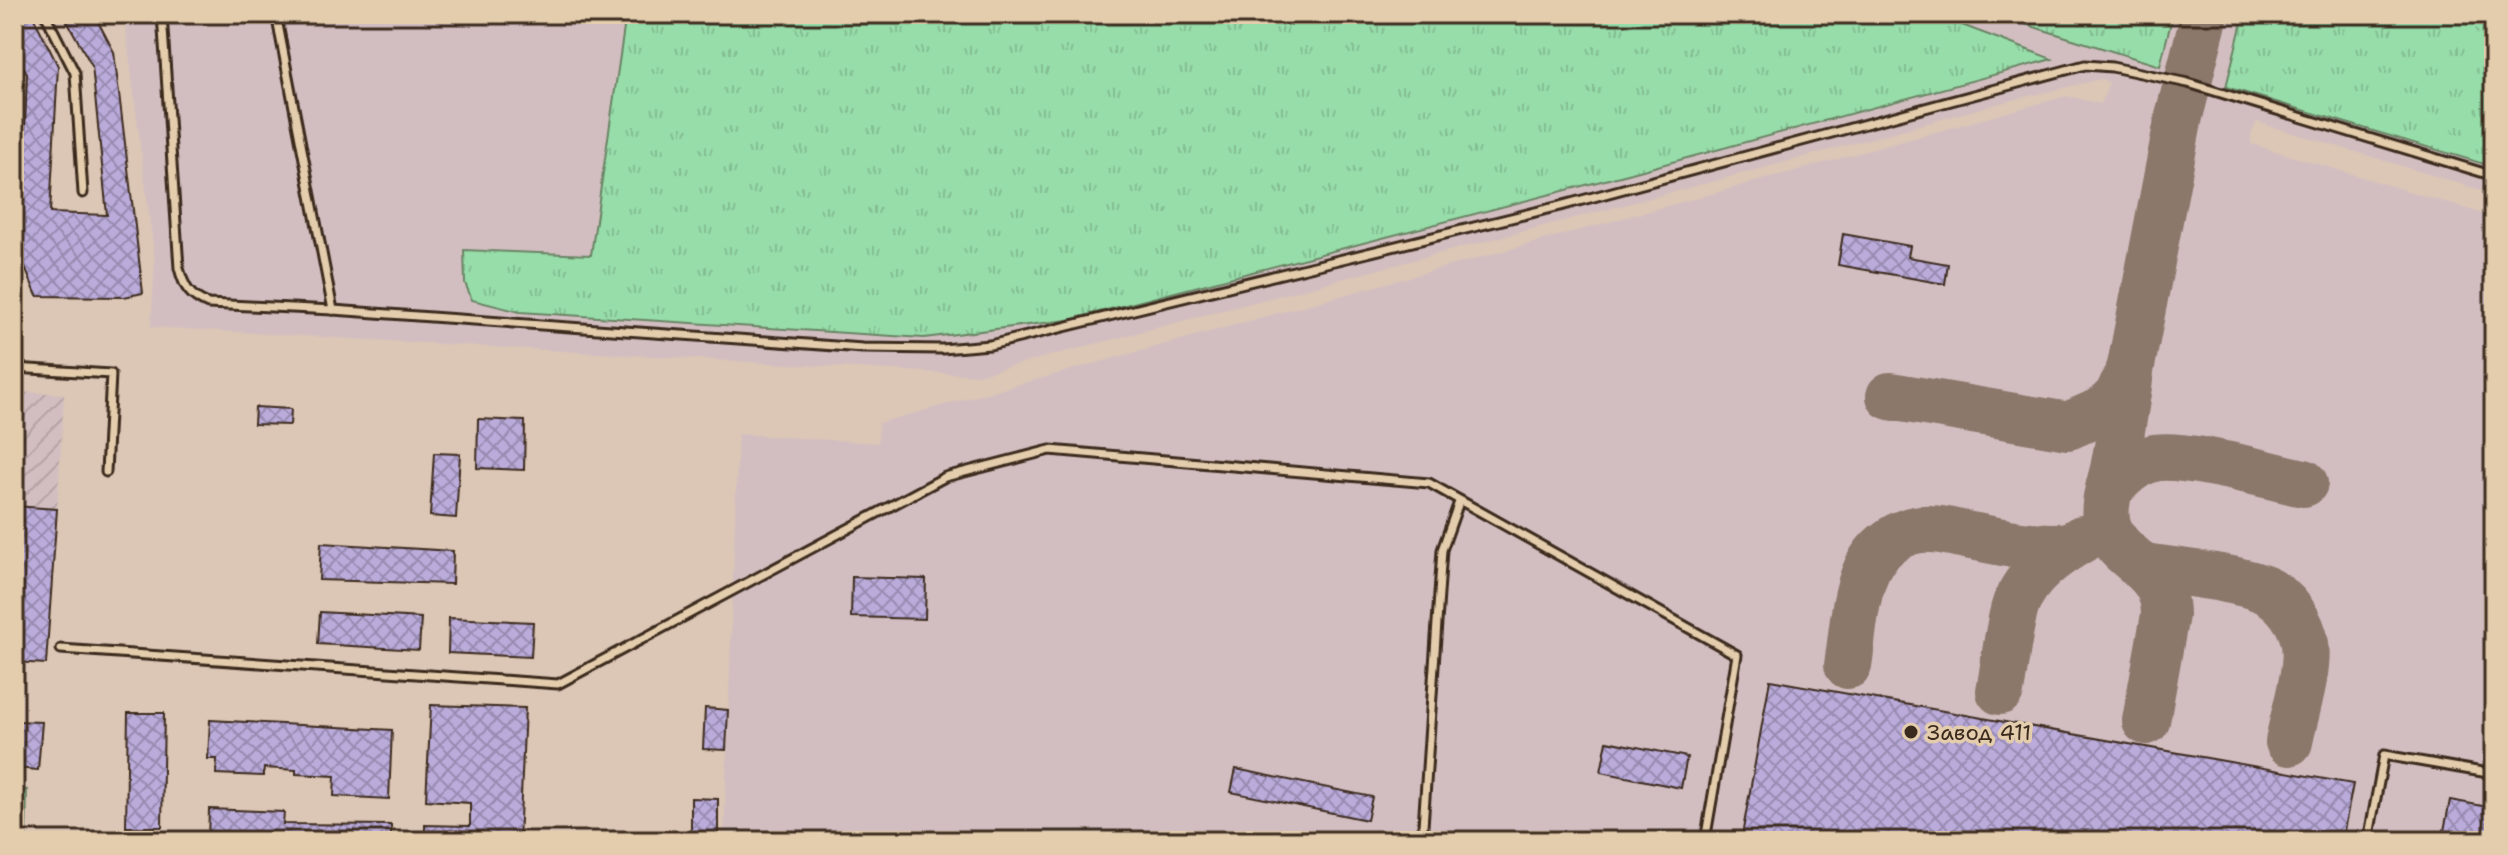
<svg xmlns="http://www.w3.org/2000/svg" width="2508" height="855" font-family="'Shantell Sans',sans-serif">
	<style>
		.built { fill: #d2bec1 }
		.industrial { fill: url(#industrial-furrows) }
		.grass { fill: url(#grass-tufts); stroke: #698464; stroke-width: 2 }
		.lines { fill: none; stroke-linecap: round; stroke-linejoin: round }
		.taxiway { stroke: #8c786a; stroke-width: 48 }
		.building { fill: url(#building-cross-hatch); stroke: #3b2a1e; stroke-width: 2 }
		.service-casing { stroke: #3b2a1e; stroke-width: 13 }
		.service { stroke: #e4cdad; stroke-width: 7 }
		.poi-dot { fill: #3b2a1e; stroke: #e4cdad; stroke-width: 3 }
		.labels { text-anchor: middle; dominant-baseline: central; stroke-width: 7; stroke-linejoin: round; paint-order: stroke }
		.poi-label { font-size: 22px; fill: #3b2a1e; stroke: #e4cdad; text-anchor: start }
	</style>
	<defs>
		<pattern id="industrial-furrows" width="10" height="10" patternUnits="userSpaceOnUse" patternTransform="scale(2)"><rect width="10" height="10" fill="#d2bec1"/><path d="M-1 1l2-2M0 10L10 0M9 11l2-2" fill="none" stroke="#b5a3a5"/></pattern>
		<pattern id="grass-tufts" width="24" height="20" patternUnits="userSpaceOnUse" patternTransform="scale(2)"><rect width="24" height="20" fill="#97ddaa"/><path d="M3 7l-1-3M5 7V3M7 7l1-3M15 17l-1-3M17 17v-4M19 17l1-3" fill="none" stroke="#83be92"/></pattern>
		<pattern id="building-cross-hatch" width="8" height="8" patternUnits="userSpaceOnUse" patternTransform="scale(2)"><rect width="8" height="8" fill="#baabdb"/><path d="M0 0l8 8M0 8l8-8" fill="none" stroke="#988bb1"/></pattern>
	</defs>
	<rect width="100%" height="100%" fill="#dcc6b6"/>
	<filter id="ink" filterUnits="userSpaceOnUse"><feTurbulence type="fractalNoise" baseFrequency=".0125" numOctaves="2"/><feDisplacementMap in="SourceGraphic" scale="16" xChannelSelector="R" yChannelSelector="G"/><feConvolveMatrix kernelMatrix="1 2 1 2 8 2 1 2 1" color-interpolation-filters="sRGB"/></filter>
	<g filter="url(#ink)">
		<path class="built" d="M 124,14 L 2494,14 L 2494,194 L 2257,122 L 2251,134 L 2251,144 L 2494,217 L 2494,841 L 724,841 L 738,434 L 878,443 L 879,423 L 2067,96 L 2101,104 L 2109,83 L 2101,79 L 1996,104 L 1764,168 L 977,375 L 151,327 L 155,262 Z"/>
		<path class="industrial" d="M 14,392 L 64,394 L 57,509 L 14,506 Z"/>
		<g class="grass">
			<path d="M 626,14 L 1933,14 L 2052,59 L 1628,174 L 1068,320 L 924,338 L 520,312 L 472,300 L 465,283 L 464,250 L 591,255 Z"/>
			<path d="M 1992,14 L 2173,14 L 2160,66 Z"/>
			<path d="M 2244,14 L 2494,14 L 2494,167 L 2226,87 Z"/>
			<path d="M 14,789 L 27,790 L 26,837 L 23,841 L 14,841 Z"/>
		</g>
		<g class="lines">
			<g class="taxiway">
				<path d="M 1890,396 L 2068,426 L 2104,410 L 2118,396 L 2129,372"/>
				<path d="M 2110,488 C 2122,476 2133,464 2150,459 C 2177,450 2271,476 2304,483"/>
				<path d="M 2144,567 C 2177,572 2237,577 2266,590 C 2285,599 2302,622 2305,644 C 2309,670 2294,715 2289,742"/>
				<path d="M 1848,665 C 1853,634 1854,597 1867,569 C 1878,545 1904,527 1930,529 C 1940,529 1951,532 1961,534 C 1997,541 2033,550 2070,546"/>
				<path d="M 2000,691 C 2005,666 2008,627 2016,604 C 2027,574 2056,554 2082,539"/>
				<path d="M 2146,721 L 2165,615 C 2165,564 2118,563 2107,525 C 2102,508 2110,486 2114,469 C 2120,437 2126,404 2130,371 L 2179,116 L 2205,14"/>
			</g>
		</g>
		<g class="building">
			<path d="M 14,14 L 32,14 L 58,66 L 50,213 L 107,215 L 92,66 L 63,14 L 94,14 L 114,52 L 143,293 L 124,297 L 37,296 L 20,256 L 27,74 L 14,48 Z"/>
			<path d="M 1843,234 L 1910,246 L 1908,257 L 1948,264 L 1945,284 L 1838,265 Z"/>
			<path d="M 255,407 L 291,409 L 290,425 L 254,424 Z"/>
			<path d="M 478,419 L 525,421 L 524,470 L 477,468 Z"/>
			<path d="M 434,453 L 460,454 L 456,518 L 430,516 Z"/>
			<path d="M 14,506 L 57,509 L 46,664 L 14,662 Z"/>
			<path d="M 321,543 L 453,551 L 452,584 L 319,580 Z"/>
			<path d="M 852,577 L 926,579 L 925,619 L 851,617 Z"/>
			<path d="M 320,612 L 421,618 L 419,650 L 318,644 Z"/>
			<path d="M 449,618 L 533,622 L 531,657 L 448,653 Z"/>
			<path d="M 1770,680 L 2353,784 L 2342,841 L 1741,841 Z"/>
			<path d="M 431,705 L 525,708 L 519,841 L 425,841 L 425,825 L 470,826 L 470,803 L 426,800 Z"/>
			<path d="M 705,708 L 728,710 L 726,750 L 703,749 Z"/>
			<path d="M 128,713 L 164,713 L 162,827 L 126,827 Z"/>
			<path d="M 210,720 L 392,730 L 389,799 L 334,796 L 335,776 L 296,774 L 296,770 L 264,768 L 263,776 L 216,774 L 217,759 L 208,759 Z"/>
			<path d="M 14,721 L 42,722 L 38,770 L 14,768 Z"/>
			<path d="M 1607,741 L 1687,757 L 1681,788 L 1601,772 Z"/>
			<path d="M 1236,769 L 1372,797 L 1367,820 L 1231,792 Z"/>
			<path d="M 691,798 L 718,799 L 718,835 L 691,834 Z"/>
			<path d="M 2450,800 L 2494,808 L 2494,841 L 2442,841 Z"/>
			<path d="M 209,809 L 284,812 L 283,824 L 391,825 L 391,841 L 208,841 Z"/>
		</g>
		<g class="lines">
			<defs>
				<g id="service">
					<path d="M 45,14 L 75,73 L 83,193"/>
					<path d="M 162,14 L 179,268 C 184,287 189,296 208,304 L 333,310 L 863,348 L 942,349 L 990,345 L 1560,206 L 2085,65 L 2112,67 L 2188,83 L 2494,176"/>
					<path d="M 276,14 L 333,310"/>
					<path d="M 14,368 L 111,374 L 106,472"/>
					<path d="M 61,649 L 558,684 L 945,477 L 1050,450 L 1429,483 L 1737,655 L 1705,841"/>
					<path d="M 1422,841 L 1442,550 L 1459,502"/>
					<path d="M 2368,841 L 2384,755 L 2494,774"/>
				</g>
			</defs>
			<use href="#service" class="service-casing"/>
			<use href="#service" class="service"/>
		</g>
	</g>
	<circle class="poi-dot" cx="1911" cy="732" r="8"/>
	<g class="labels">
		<g class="poi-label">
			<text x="1927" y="732">Завод 411</text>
		</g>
	</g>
	<rect width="2508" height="855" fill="none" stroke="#e4cdad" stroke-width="48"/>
	<rect x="24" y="24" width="2460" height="807" fill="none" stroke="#3b2a1e" stroke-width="3" filter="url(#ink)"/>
</svg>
